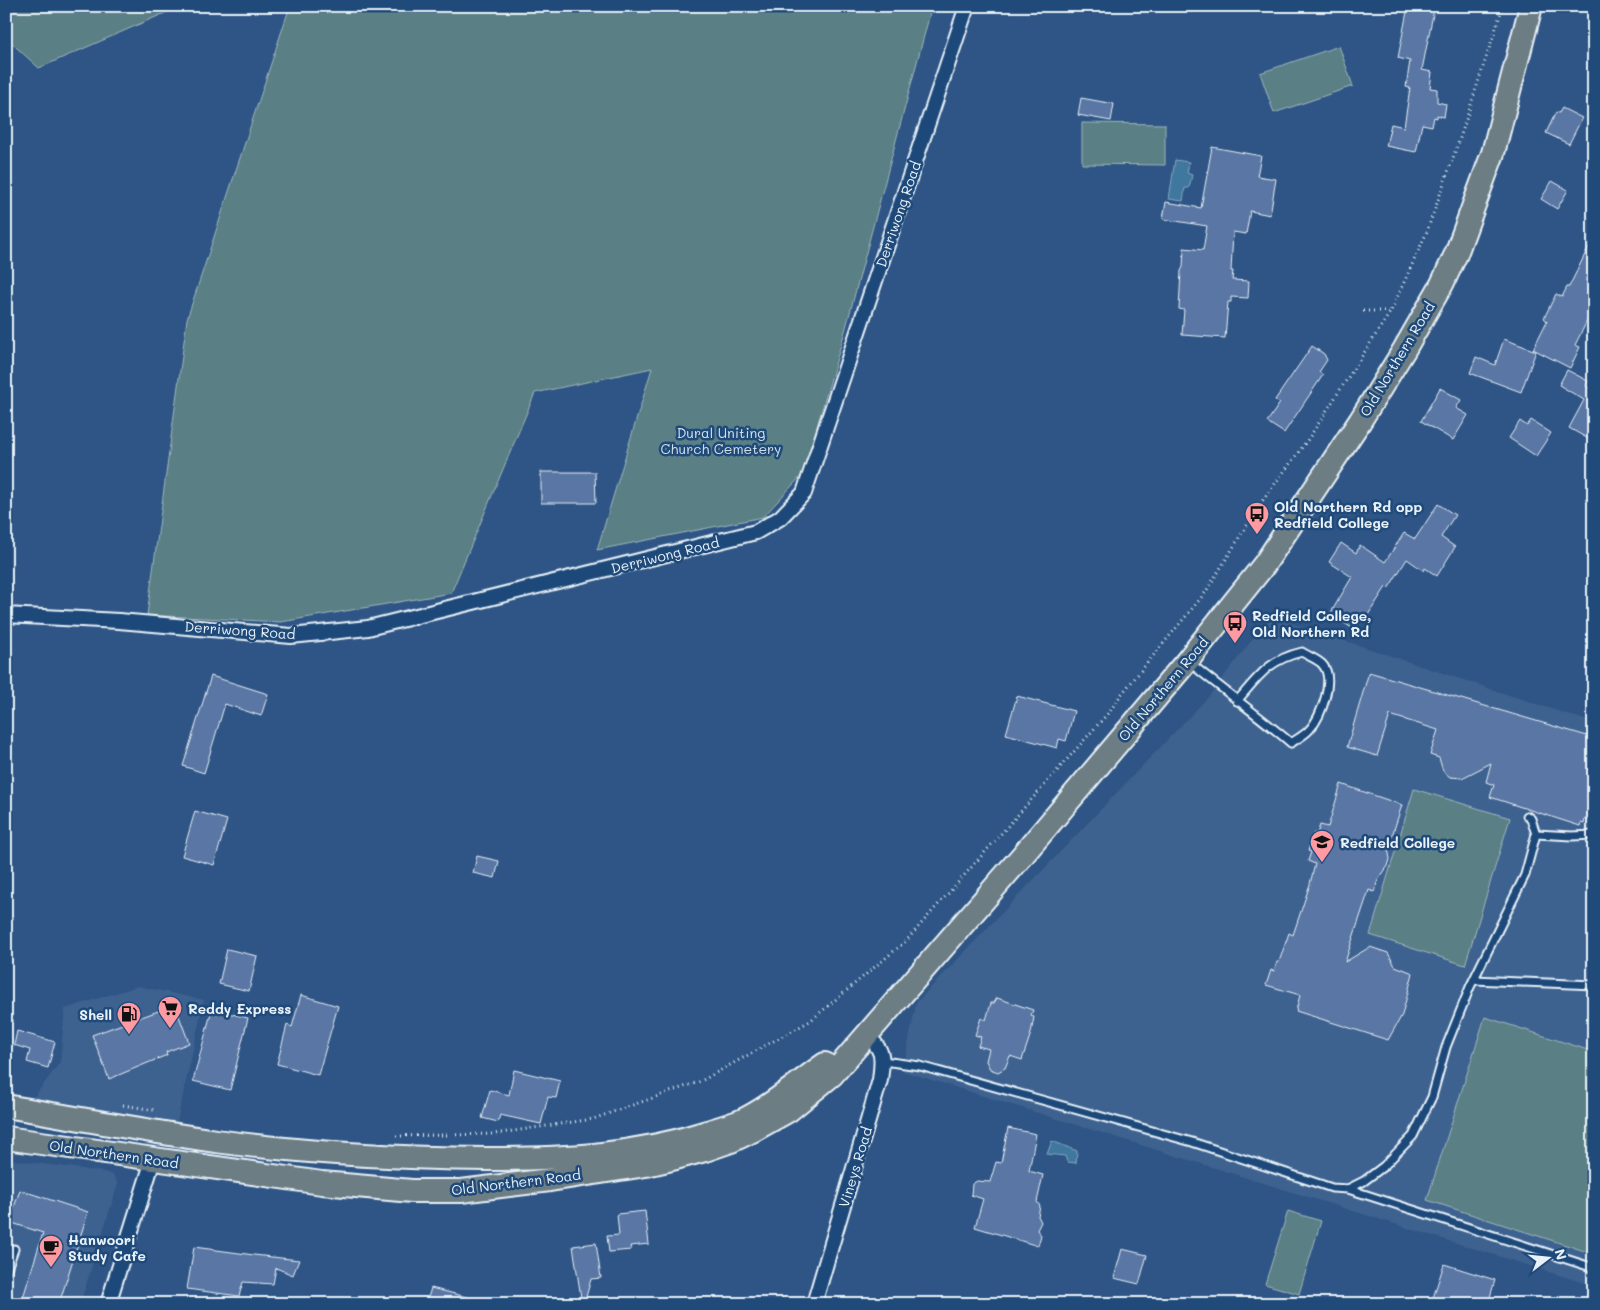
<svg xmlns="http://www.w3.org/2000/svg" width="1600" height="1310" font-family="Mali,sans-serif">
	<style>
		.built { fill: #3e6290 }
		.green { fill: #5a7f84; stroke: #a1b8be }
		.water { fill: #41779e; stroke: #84a8c2 }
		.building { fill: #5a76a4; stroke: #e8f1f8 }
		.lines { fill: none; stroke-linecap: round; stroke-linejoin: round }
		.lane-casing { stroke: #e8f1f8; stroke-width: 11 }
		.street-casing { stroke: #e8f1f8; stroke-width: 18 }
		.primary-casing { stroke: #e8f1f8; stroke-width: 26 }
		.path { stroke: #e8f1f8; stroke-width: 3; stroke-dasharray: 1 4; stroke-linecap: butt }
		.lane { stroke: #1f4a7a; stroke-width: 7 }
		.street { stroke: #1f4a7a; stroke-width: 14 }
		.primary { stroke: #6d7d84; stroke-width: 22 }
		.labels { text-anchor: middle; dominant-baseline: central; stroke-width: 5; stroke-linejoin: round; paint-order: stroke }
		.street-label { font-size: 14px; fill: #e8f1f8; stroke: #1f4a7a }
		.park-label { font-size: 14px; fill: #d3e0e7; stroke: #1f4a7a }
		.poi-label { font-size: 14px; font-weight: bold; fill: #e8f1f8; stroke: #1f4a7a; text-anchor: start }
	</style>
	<rect width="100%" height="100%" fill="#2e5585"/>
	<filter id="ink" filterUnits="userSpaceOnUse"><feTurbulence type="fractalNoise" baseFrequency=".02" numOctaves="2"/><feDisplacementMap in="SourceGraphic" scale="10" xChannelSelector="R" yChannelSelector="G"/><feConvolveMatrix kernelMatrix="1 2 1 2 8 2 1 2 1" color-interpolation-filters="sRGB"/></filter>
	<g filter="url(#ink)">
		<g class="built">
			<path d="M 1270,616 L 1594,723 L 1594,1286 L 903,1071 L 916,1003 L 1210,695 Z"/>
			<path d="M 138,986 L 204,1000 L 177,1122 L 32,1100 L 60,1062 L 65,1009 Z"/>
			<path d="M 6,1159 L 104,1172 L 113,1175 L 118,1184 L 80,1304 L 6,1304 Z"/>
		</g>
		<g class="green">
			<path d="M 6,6 L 181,6 L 39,68 L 6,38 Z"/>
			<path d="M 290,6 L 932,6 L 845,331 L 803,474 L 763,517 L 597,550 L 652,368 L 535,393 L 451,593 L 281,622 L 147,615 L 187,319 Z"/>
			<path d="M 1339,46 L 1353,86 L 1274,113 L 1260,73 Z"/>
			<path d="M 1082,123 L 1165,124 L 1165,165 L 1082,164 Z"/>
			<path d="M 1414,789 L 1510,818 L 1465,965 L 1370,935 Z"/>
			<path d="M 1485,1017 L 1594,1052 L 1594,1254 L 1427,1200 Z"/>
			<path d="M 1288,1211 L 1321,1221 L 1299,1294 L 1265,1284 Z"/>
		</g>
		<g class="water">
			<path d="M 1175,160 L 1189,162 L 1187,173 L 1192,175 L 1189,188 L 1185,188 L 1183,201 L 1169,199 Z"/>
			<path d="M 1052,1141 L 1077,1151 L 1076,1163 L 1067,1162 L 1065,1156 L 1047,1154 Z"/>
		</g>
		<g class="building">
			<path d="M 1408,6 L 1434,9 L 1422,70 L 1432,72 L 1430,88 L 1437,89 L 1437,102 L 1446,104 L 1444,117 L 1437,115 L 1437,118 L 1434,117 L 1432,126 L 1422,124 L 1416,152 L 1386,146 L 1391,124 L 1404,127 L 1410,88 L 1406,87 L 1410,61 L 1398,58 Z"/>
			<path d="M 1081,98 L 1114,104 L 1111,121 L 1078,115 Z"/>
			<path d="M 1562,108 L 1582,118 L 1569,144 L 1546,133 L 1556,112 L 1559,113 Z"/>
			<path d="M 1212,147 L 1261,156 L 1257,176 L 1276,179 L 1270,215 L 1250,211 L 1246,234 L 1233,232 L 1231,271 L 1233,271 L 1232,280 L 1249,281 L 1248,298 L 1231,297 L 1231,302 L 1228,302 L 1225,338 L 1182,335 L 1184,310 L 1179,309 L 1181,271 L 1183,267 L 1184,248 L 1203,250 L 1207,226 L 1163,219 L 1166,202 L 1201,208 Z"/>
			<path d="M 1552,181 L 1568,190 L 1557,209 L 1541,199 Z"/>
			<path d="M 1594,236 L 1594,307 L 1575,345 L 1580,347 L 1570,368 L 1533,349 L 1547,321 L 1544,318 L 1556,294 L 1562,297 L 1567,287 L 1569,287 Z"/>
			<path d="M 1504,339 L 1536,351 L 1521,392 L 1470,373 L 1476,357 L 1495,365 Z"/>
			<path d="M 1312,346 L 1324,354 L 1327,360 L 1319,372 L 1323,375 L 1284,433 L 1267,422 L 1280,403 L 1275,400 Z"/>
			<path d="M 1567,370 L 1588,381 L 1586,386 L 1590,389 L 1594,383 L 1594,442 L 1569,428 L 1584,400 L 1559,385 Z"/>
			<path d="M 1440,388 L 1461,400 L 1456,408 L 1468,415 L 1453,440 L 1421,421 Z"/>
			<path d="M 1531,420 L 1551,433 L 1536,456 L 1509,438 L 1520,421 L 1527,426 Z"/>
			<path d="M 541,472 L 595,472 L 596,503 L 541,503 Z"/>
			<path d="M 1438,504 L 1455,515 L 1441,537 L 1455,547 L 1437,576 L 1425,568 L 1424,571 L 1407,559 L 1388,589 L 1386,587 L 1364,621 L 1362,620 L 1355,630 L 1330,614 L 1352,577 L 1329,562 L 1341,543 L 1356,553 L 1360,545 L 1385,562 L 1404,533 L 1415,539 Z"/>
			<path d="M 1369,672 L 1594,738 L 1594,822 L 1585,819 L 1584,824 L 1581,823 L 1580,826 L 1490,797 L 1494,785 L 1486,782 L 1491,763 L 1462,778 L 1450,777 L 1443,771 L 1439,758 L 1430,755 L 1438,730 L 1390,715 L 1377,756 L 1347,747 Z"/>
			<path d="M 211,676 L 268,694 L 261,716 L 225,704 L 204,773 L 183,766 Z"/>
			<path d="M 1017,696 L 1074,711 L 1066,741 L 1059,739 L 1057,748 L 1006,734 Z"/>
			<path d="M 1341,784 L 1402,805 L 1388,848 L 1390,859 L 1388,866 L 1378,880 L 1374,892 L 1369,890 L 1345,962 L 1370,947 L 1388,953 L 1395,966 L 1413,973 L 1402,1015 L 1388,1040 L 1296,1011 L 1300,995 L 1266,985 L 1271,970 L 1274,971 L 1277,962 L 1279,962 L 1289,933 L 1293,935 L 1310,884 L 1315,864 L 1308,861 L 1311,852 L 1308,851 L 1314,833 L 1317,834 L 1320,825 L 1328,827 Z"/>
			<path d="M 195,811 L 227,820 L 214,865 L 182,856 Z"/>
			<path d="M 477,856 L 499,861 L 495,878 L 473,873 Z"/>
			<path d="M 227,949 L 257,956 L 249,991 L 219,984 Z"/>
			<path d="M 301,995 L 338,1006 L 318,1075 L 277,1064 L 287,1025 L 292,1027 Z"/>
			<path d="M 997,998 L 1033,1010 L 1031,1015 L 1034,1017 L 1031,1033 L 1022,1060 L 1010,1056 L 1005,1068 L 998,1072 L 990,1069 L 986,1061 L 989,1049 L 978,1046 L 981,1037 L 975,1035 L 981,1018 L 986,1020 L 991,1003 L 994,1003 Z"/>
			<path d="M 175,1005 L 189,1043 L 166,1052 L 167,1055 L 109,1079 L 92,1035 Z"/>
			<path d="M 212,1009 L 248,1018 L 230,1090 L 193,1081 Z"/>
			<path d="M 17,1031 L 55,1042 L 48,1068 L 27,1062 L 30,1050 L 14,1045 Z"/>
			<path d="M 514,1070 L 560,1081 L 556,1098 L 548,1097 L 541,1124 L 500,1115 L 498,1122 L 482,1118 L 490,1090 L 509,1095 Z"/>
			<path d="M 1008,1128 L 1036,1134 L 1029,1171 L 1043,1175 L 1037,1202 L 1040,1206 L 1038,1216 L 1041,1222 L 1037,1230 L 1041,1235 L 1038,1246 L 975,1227 L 983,1199 L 971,1195 L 972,1184 L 977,1181 L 990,1182 L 996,1162 L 1001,1163 Z"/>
			<path d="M 20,1190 L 88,1212 L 59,1304 L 21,1304 L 43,1233 L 9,1222 Z"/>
			<path d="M 645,1211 L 649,1244 L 630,1246 L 631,1250 L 609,1252 L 607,1236 L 619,1235 L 617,1214 Z"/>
			<path d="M 596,1243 L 601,1278 L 591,1279 L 584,1304 L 582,1304 L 573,1246 Z"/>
			<path d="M 194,1247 L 254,1255 L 299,1260 L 293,1275 L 276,1268 L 273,1284 L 243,1282 L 239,1296 L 187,1289 Z"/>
			<path d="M 1122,1249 L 1147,1255 L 1139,1284 L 1114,1278 Z"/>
			<path d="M 1444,1264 L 1495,1280 L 1488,1304 L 1431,1304 Z"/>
			<path d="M 431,1288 L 475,1299 L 474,1304 L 426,1304 Z"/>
		</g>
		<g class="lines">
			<defs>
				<g id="lane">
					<path d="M 1189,662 C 1223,690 1258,715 1291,743 C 1297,739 1305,735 1310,729 C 1321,717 1336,678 1322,664 C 1317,659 1308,656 1302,652 C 1268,660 1259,676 1237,701"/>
					<path d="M 1536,834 L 1572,836 L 1594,835"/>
					<path d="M 1474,980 L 1594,985"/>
					<path d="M 883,1061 L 920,1066 L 1192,1142 L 1332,1188 L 1348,1189 L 1364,1181 L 1384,1166 L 1413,1136 L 1432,1097 L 1446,1047 L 1470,987 L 1525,875 L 1536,834 L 1531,819 L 1527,816"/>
					<path d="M 1348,1189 L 1594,1268"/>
					<path d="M 6,1271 L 14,1249"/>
				</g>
				<g id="street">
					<path d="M 6,615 L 119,621 L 291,636 L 368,628 L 756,532 L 780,518 L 804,493 L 967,6"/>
					<path d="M 108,1304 L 153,1160"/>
					<path d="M 814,1304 L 880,1080 C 883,1056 884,1051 866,1034"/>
				</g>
				<g id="primary">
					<path d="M 6,1106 C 76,1118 146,1131 216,1141 C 305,1153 396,1158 486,1159 C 561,1159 632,1156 704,1133 C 716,1129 729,1126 741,1121 C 769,1108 799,1082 825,1064"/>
					<path d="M 6,1138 L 322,1183 L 412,1191 L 461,1191 L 550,1180 L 646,1165 L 676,1158 L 705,1150 L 731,1141 L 754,1130 L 788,1111 L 832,1075 L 1022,856 L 1187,661 L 1264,565 L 1360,421 L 1404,350 L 1442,284 L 1456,254 L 1493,153 L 1531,6"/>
				</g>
			</defs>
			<use href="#lane" class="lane-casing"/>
			<use href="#street" class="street-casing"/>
			<use href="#primary" class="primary-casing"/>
			<g class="path">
				<path d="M 1363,311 L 1391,311"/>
				<path d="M 123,1105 L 154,1110"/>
				<path d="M 396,1136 L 494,1134 L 593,1119 L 701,1081 L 810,1021 L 906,941 L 1110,711 L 1120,696 L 1205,593 L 1260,504 L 1309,438 L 1391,311 L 1426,234 L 1460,138 L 1503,6"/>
			</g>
			<use href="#lane" class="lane"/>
			<use href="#street" class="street"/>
			<use href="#primary" class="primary"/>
		</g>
	</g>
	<defs>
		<symbol id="bus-pin" viewBox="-11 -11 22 30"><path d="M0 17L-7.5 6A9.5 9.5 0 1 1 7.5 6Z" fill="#ff9aa2" stroke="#1f4a7a"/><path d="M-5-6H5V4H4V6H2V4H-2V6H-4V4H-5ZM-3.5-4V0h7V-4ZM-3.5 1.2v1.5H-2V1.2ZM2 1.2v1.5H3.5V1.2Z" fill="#111"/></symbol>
		<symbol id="school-pin" viewBox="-11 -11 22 30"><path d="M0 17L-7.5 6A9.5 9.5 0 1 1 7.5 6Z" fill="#ff9aa2" stroke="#1f4a7a"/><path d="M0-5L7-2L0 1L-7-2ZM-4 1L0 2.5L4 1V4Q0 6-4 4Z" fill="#111"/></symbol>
		<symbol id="supermarket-pin" viewBox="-11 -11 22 30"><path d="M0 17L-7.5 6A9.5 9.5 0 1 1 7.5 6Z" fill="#ff9aa2" stroke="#1f4a7a"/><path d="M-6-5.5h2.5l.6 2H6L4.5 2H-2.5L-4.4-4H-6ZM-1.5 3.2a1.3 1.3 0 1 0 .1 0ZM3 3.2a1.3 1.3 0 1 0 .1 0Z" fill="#111"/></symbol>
		<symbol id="fuel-pin" viewBox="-11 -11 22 30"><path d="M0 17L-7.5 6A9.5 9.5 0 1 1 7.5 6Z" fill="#ff9aa2" stroke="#1f4a7a"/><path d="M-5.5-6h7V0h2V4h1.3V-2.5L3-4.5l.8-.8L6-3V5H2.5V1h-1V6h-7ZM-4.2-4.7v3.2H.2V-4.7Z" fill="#111"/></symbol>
		<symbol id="cafe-pin" viewBox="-11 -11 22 30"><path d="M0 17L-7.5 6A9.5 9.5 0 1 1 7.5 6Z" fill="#ff9aa2" stroke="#1f4a7a"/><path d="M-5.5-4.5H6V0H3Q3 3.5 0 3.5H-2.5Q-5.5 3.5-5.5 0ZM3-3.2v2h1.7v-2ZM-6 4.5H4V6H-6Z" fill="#111"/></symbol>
	</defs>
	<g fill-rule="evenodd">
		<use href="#bus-pin" x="1243" y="500" width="28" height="38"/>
		<use href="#bus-pin" x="1221" y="609" width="28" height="38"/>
		<use href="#school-pin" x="1308" y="828" width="28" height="38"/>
		<use href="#supermarket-pin" x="156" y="994" width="28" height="38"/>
		<use href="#fuel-pin" x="115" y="1000" width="28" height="38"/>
		<use href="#cafe-pin" x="37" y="1233" width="28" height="38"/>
	</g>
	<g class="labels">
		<g class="street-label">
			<text transform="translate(898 214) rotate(-71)">Derriwong Road</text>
			<text transform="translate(1397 359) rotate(-59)">Old Northern Road</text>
			<text transform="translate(665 555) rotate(-14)">Derriwong Road</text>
			<text transform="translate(240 630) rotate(4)">Derriwong Road</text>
			<text transform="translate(1163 689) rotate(-50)">Old Northern Road</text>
			<text transform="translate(114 1154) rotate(8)">Old Northern Road</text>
			<text transform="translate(855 1167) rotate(-73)">Vineys Road</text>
			<text transform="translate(516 1182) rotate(-7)">Old Northern Road</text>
		</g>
		<g class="park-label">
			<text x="721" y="432">Dural Uniting<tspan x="721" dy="16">Church Cemetery</tspan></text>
		</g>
		<g class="poi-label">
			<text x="1274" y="506">Old Northern Rd opp<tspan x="1274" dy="16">Redfield College</tspan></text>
			<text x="1252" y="615">Redfield College,<tspan x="1252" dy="16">Old Northern Rd</tspan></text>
			<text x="1340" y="842">Redfield College</text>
			<text x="188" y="1008">Reddy Express</text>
			<text x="112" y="1014" text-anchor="end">Shell</text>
			<text x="68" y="1239">Hanwoori<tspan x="68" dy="16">Study Cafe</tspan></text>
		</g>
	</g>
	<rect width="1600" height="1310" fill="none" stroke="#1f4a7a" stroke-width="25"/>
	<rect x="12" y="12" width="1575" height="1285" fill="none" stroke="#e8f1f8" stroke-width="2" filter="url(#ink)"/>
	<g transform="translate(1548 1258) rotate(74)" stroke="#1f4a7a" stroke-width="4" paint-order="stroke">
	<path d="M0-4L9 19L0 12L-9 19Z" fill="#e8f1f8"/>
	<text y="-8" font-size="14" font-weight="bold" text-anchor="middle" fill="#e8f1f8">N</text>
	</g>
</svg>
